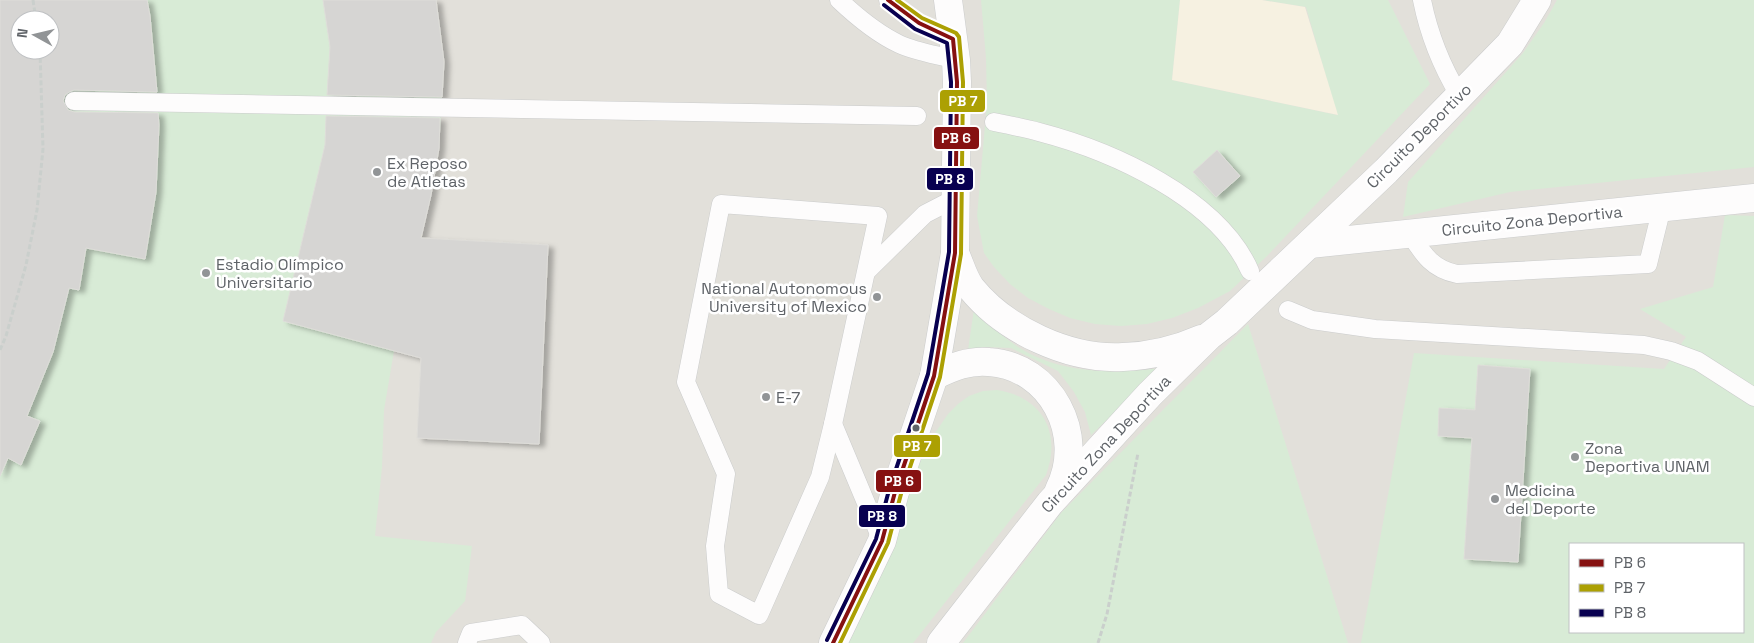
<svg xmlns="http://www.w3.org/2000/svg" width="1754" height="643" font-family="'Space Grotesk',sans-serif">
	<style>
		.education { fill: #e2e0da; fill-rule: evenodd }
		.green { fill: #d8ebd6; fill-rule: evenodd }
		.sand { fill: #f6f1e1 }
		.building { fill: #d6d5d3; stroke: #deddd9; fill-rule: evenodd; filter: url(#shadow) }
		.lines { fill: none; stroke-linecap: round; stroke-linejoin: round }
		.service-casing { stroke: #cbcccc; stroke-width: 19 }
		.minor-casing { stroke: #cbcccc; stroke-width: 29 }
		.path { stroke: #cacfcc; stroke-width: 3; stroke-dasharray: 5 2.5; stroke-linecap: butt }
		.service { stroke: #fdfcfc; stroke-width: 18 }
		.minor { stroke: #fdfcfc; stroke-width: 28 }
		.bus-1-casing { stroke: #fff; stroke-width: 8 }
		.bus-2-casing { stroke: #fff; stroke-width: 8 }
		.bus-3-casing { stroke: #fff; stroke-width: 8 }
		.bus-1 { stroke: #861111; stroke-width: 4 }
		.bus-2 { stroke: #aca003; stroke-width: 4 }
		.bus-3 { stroke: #080050; stroke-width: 4 }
		.poi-dot { fill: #919496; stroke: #fff; stroke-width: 2 }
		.bus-dot { fill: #5f6368; stroke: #fff; stroke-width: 2 }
		.labels { text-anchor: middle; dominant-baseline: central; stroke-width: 5; stroke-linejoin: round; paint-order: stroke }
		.street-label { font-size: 16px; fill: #5f6368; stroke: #fff }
		.poi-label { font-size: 16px; fill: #5f6368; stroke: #fff; text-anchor: start }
		.line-badge { stroke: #fff; stroke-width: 2 }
		.badge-label { font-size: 14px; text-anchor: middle; font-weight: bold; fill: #fff }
	</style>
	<defs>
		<filter id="shadow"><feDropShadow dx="5.5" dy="3" stdDeviation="2.5" flood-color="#0004"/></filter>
	</defs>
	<rect width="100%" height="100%" fill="#efeeea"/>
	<path class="education" d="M 0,0 L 1754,0 L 1754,643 L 0,643 ZM 20,20 L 50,20 L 50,50 L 20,50 ZM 1570,544 L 1743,544 L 1743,632 L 1570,632 Z"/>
	<g class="green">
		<path d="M 0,0 L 436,0 L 444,62 L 439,148 L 431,195 L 394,351 L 384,410 L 382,467 L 375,536 L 472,546 L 465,601 L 436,632 L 431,643 L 0,643 ZM 20,20 L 50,20 L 50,50 L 20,50 Z"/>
		<path d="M 981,0 L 1180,0 L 1172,80 L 1337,115 L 1306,7 L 1263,0 L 1388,0 L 1430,84 L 1267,256 L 1230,291 L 1198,308 L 1172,318 L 1147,324 L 1121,326 L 1095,324 L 1070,318 L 1049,309 L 1028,298 L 1010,284 L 994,267 L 984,253 L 977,216 L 987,103 L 986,58 Z"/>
		<path d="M 1557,0 L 1754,0 L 1754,167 L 1510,192 L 1403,217 L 1408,182 L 1523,53 L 1544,23 Z"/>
		<path d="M 1725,215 L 1754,216 L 1754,643 L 1361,643 L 1414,353 L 1664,369 L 1686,337 L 1640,309 L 1713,287 ZM 1570,544 L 1743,544 L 1743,632 L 1570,632 Z"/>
		<path d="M 974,309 C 988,323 1002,336 1018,347 C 1060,374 1114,374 1161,368 L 1091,435 L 1085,412 L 1074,392 L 1058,371 L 1011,348 L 985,347 L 968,350 Z"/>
		<path d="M 1248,324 L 1348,643 L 963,643 L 1061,513 Z"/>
		<path d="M 997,390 C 1042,397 1062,432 1046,475 L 913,643 L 846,643 L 871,593 L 924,449 L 948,414 L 958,404 L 969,396 L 983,391 Z"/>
	</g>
	<path class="sand" d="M 1180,0 L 1262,0 L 1305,7 L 1338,115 L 1172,80 Z"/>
	<g class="building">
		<path d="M 0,0 L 147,0 L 150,16 L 157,92 L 74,90 L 69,92 L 65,95 L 63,101 L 68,110 L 74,112 L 158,113 L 159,125 L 156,192 L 145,259 L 86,248 L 79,290 L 69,288 L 53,352 L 27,416 L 40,421 L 21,465 L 8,458 L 0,476 ZM 20,20 L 50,20 L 50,50 L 20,50 Z"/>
		<path d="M 323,0 L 436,0 L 444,62 L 442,97 L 327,95 L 330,47 Z"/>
		<path d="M 326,116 L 440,118 L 439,148 L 431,195 L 421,238 L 548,245 L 539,444 L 417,438 L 421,358 L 283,321 L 325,145 Z"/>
		<path d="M 1217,150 L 1240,176 L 1216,197 L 1193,172 Z"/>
		<path d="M 1478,365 L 1530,369 L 1518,562 L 1464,559 L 1472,438 L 1438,436 L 1439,408 L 1475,410 Z"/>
	</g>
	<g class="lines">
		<defs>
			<g id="service">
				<path d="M 839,0 C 857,17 876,33 899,44 C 916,52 938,55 956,60"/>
				<path d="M 888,0 C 909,20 927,29 953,39"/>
				<path d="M 1422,0 C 1429,35 1441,65 1459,95"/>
				<path d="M 74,101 L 917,116"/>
				<path d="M 994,122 C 1009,125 1024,128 1039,132 C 1112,151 1218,198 1250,271"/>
				<path d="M 721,204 L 878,216 L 833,424 L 820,477 L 759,615 L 719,594 L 715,546 L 726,474 L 686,382 Z"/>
				<path d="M 1410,234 C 1423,254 1432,269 1457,274 L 1648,264 L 1662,207"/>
				<path d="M 867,271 L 925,214 L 956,198"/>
				<path d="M 1288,310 L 1312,320 L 1375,329 L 1644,345 L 1671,351 L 1698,361 L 1754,397"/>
				<path d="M 833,424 L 882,541"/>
				<path d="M 467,643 L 471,633 L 522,625 L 541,643"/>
			</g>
			<g id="minor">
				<path d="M 1310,244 L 1754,198"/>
				<path d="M 955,253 C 960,264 964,279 971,288 C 1005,330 1069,360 1123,357 C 1150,356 1176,350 1201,339"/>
				<path d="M 934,376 C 952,367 969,360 989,362 C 1051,366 1087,435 1059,490"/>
				<path d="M 833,643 L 882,541 L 895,492 L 934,376 L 955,253 L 957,82 L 956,60 L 948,0"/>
				<path d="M 941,643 L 1050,503 L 1150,394 L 1209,336 L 1227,322 L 1386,171 L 1510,44 L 1537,0"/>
			</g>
		</defs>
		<use href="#service" class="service-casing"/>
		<use href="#minor" class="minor-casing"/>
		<g class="path">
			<path d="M 33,0 L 36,20"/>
			<path d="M 0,350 L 6,336 L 26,265 L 37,210 L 43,149 L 40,50"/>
			<path d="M 1098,643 L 1107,614 L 1138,453"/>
		</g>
		<use href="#service" class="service"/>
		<use href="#minor" class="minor"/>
		<defs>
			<path id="bus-1" d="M 833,643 L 882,541 L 895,492 L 934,376 L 955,253 L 957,82 L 953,39 L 919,23 L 888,0"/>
			<path id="bus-2" d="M 840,643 L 888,543 L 901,494 L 940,377 L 961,254 L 963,82 L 959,37 L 956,33 L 922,18 L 897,0"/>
			<path id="bus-3" d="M 827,640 L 876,539 L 889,490 L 928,374 L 949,252 L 951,82 L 947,43 L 915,29 L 884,5"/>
		</defs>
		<use href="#bus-1" class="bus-1-casing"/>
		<use href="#bus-2" class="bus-2-casing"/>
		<use href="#bus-3" class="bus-3-casing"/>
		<use href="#bus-1" class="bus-1"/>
		<use href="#bus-2" class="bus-2"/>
		<use href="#bus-3" class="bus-3"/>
	</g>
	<g class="poi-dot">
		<circle cx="377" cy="172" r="5"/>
		<circle cx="206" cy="273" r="5"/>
		<circle cx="877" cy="297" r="5"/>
		<circle cx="766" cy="397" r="5"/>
		<circle cx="1575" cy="457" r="5"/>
		<circle cx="1495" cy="499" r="5"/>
	</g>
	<circle class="bus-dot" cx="916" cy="428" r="4.5"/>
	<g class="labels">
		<g class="street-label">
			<text transform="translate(1419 136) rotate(-45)">Circuito Deportivo</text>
			<text transform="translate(1532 221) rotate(-6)">Circuito Zona Deportiva</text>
			<text transform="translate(1106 444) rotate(-47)">Circuito Zona Deportiva</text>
		</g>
		<g class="poi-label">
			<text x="387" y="163">Ex Reposo<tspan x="387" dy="18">de Atletas</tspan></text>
			<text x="216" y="264">Estadio Olímpico<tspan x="216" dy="18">Universitario</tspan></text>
			<text x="867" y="288" text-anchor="end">National Autonomous<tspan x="867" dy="18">University of Mexico</tspan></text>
			<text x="776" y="397">E-7</text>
			<text x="1585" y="448">Zona<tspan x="1585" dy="18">Deportiva UNAM</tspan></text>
			<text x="1505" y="490">Medicina<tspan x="1505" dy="18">del Deporte</tspan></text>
		</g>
	</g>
	<g class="line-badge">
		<rect x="939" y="89" width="47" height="24" rx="5" fill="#aca003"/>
		<rect x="933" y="126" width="47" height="24" rx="5" fill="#861111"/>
		<rect x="926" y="167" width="48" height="24" rx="5" fill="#080050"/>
		<rect x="893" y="434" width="48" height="24" rx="5" fill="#aca003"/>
		<rect x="875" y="469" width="47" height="24" rx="5" fill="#861111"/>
		<rect x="858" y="504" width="48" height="24" rx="5" fill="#080050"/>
	</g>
	<g class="badge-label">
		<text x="963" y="106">PB 7</text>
		<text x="956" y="143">PB 6</text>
		<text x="950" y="184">PB 8</text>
		<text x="917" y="451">PB 7</text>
		<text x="899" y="486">PB 6</text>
		<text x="882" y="521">PB 8</text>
	</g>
	<rect x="1569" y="543" width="175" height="90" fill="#ffffff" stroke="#bfc1c3"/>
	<rect x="1579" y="559" width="25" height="8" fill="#861111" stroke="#bfc1c3"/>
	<text x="1614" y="568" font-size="15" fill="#5f6368">PB 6</text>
	<rect x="1579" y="584" width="25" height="8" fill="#aca003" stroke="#bfc1c3"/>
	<text x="1614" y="593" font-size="15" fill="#5f6368">PB 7</text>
	<rect x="1579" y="609" width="25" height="8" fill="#080050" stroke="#bfc1c3"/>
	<text x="1614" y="618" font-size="15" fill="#5f6368">PB 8</text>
	<g transform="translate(35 35) rotate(278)"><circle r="24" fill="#ffffff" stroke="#bfc1c3"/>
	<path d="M0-4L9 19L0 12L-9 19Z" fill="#919496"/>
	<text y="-8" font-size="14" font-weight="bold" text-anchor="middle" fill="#5f6368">N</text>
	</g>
</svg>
